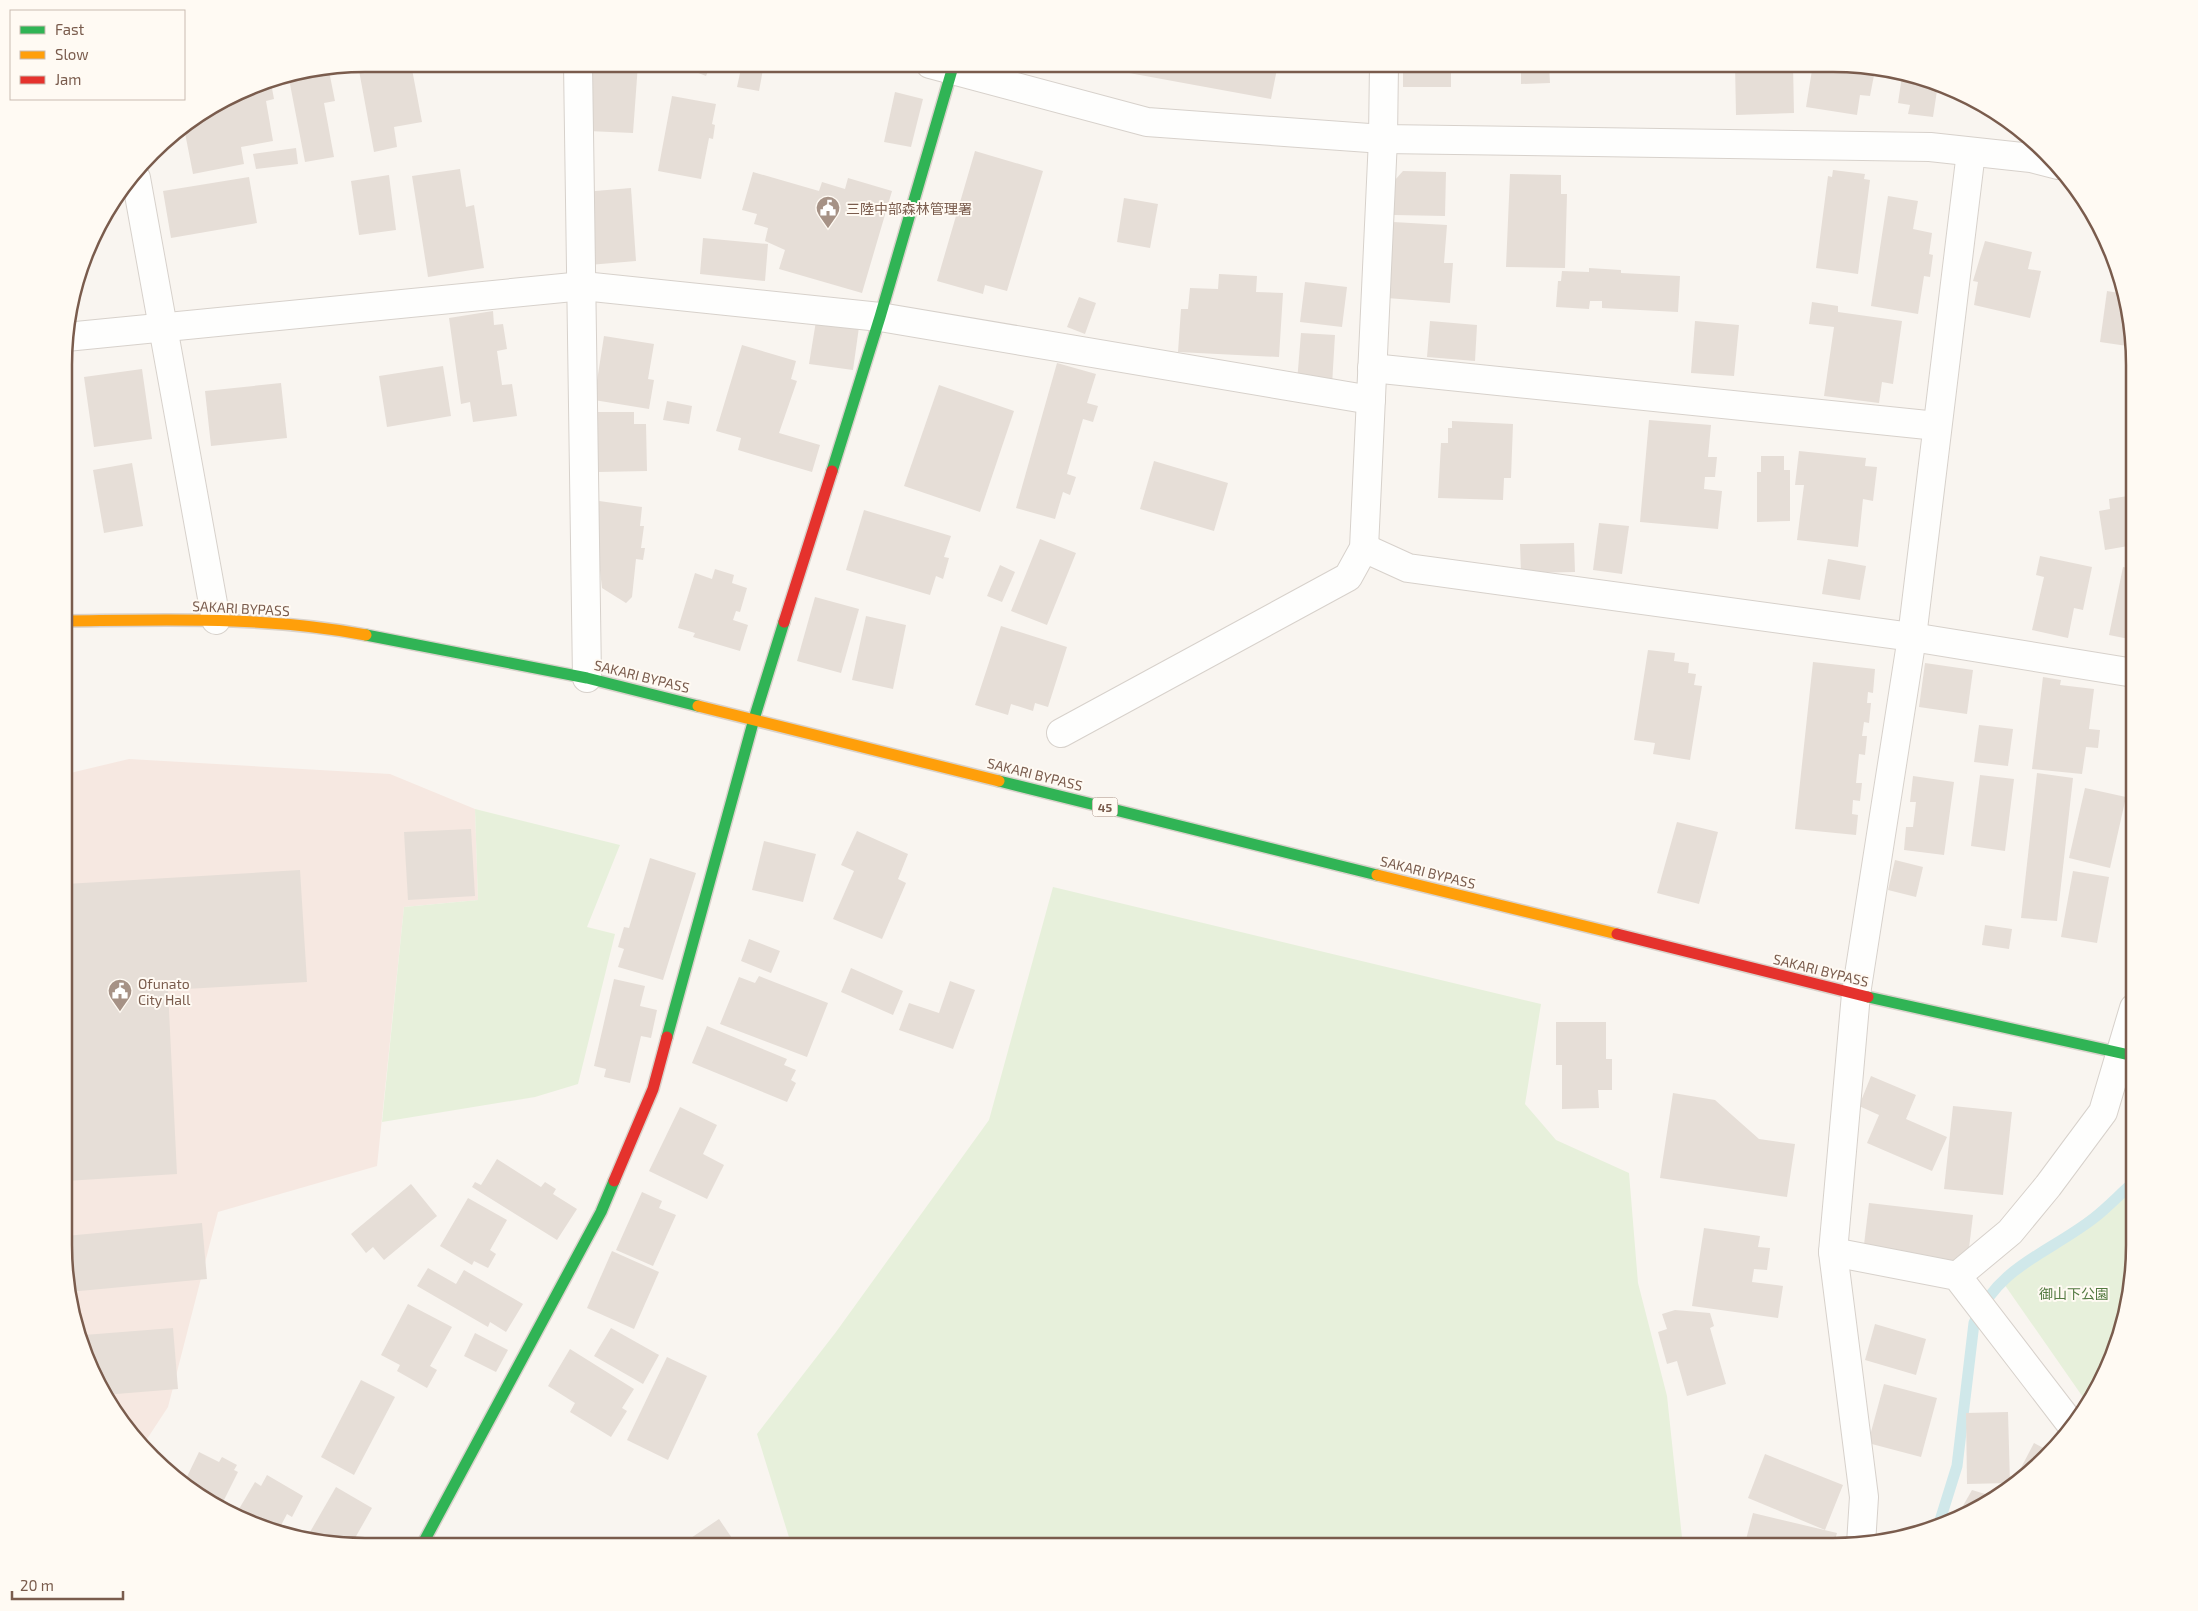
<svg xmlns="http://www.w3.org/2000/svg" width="2198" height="1611" font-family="'Exo 2','Noto Sans JP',sans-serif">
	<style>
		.commercial { fill: #f6e8e1 }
		.green { fill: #e7f0db }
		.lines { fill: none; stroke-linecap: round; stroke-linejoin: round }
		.stream { stroke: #d0e8ea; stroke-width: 11 }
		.building { fill: #e6ded7 }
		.street-casing { stroke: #d7d1cb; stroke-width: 30 }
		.fast-casing { stroke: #d9d2cb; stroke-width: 14 }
		.slow-casing { stroke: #d9d2cb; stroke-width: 14 }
		.jam-casing { stroke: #d9d2cb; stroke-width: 14 }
		.street { stroke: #fefefd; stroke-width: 28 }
		.fast { stroke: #30b455; stroke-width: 11 }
		.slow { stroke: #ff9f0a; stroke-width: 11 }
		.jam { stroke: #e5322d; stroke-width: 11 }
		.labels { text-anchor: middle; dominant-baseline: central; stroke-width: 4; stroke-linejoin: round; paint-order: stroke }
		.shield { fill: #fffaf3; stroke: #a28b7f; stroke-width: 1 }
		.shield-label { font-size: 12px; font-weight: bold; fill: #7a5c4d }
		.poi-label { font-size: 14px; fill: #7a5c4d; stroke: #fffaf3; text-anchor: start }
		.street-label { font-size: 14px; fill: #7a5c4d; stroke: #fffaf3 }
		.park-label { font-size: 14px; fill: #537a41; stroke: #fffaf3 }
		.rim { fill: none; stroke: #7a5c4d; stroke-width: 2.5 }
	</style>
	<rect width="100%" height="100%" fill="#f9f5f0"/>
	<path class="commercial" d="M 129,759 L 390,774 L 475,809 L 478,900 L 404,907 L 377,1166 L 218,1212 L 168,1407 L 145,1442 L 104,1396 L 66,1284 L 66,774 Z"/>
	<g class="green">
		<path d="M 475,809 L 620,845 L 587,927 L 615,934 L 578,1084 L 535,1097 L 382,1122 L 404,907 L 478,900 Z"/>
		<path d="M 1053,887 L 1541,1004 L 1525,1104 L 1556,1140 L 1629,1173 L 1638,1283 L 1667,1396 L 1683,1547 L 792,1547 L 757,1434 L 836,1332 L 989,1120 Z"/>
		<path d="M 2134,1173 L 2134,1265 L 2111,1361 L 2087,1403 L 2002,1281 L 2117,1194 Z"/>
	</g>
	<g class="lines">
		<path class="stream" d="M 1938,1527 L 1957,1466 L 1974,1323 C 1998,1266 2049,1253 2094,1218 C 2108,1207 2120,1194 2134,1182"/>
	</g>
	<g class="building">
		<path d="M 366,64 L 411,64 L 422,122 L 394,127 L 397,147 L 374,152 L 358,65 Z"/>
		<path d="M 592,64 L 638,64 L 633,133 L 588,131 Z"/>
		<path d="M 675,64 L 711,64 L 706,76 Z"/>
		<path d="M 742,64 L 764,64 L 759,91 L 737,87 Z"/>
		<path d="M 1131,64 L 1278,64 L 1271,99 L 1129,73 Z"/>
		<rect x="1403" y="64" width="48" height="23"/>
		<path d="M 1521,64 L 1549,64 L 1550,83 L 1521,84 Z"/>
		<path d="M 1735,64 L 1793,64 L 1794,113 L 1736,115 Z"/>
		<path d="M 1813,64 L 1852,64 L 1875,70 L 1870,96 L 1860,95 L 1857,115 L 1806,107 Z"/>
		<path d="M 329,71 L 335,101 L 324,103 L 334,157 L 305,162 L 289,79 Z"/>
		<path d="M 1902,76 L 1938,84 L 1933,117 L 1908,114 L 1910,105 L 1898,103 Z"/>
		<path d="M 271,83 L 274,99 L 266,101 L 273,141 L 241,147 L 244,164 L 193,174 L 185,133 L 172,135 L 250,87 Z"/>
		<path d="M 895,92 L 923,99 L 911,147 L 884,142 Z"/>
		<path d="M 672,96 L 716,104 L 712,124 L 715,125 L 713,139 L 709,138 L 701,179 L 658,171 Z"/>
		<path d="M 296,148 L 298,164 L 256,169 L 253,154 Z"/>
		<path d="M 975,151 L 1043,171 L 1007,291 L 985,285 L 983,294 L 937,281 Z"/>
		<path d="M 460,169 L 466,207 L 474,205 L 484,268 L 428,277 L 412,176 Z"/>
		<path d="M 1833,170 L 1865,174 L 1864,179 L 1870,180 L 1858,274 L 1816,268 L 1828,176 L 1832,177 Z"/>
		<path d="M 1403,171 L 1446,172 L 1445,216 L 1394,215 L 1395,180 Z"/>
		<path d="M 753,172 L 819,191 L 822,182 L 845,189 L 848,178 L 892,191 L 862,293 L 779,269 L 785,250 L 765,241 L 768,228 L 754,224 L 757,214 L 742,210 Z"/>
		<path d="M 1510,174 L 1561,175 L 1561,194 L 1567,194 L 1565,268 L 1506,267 Z"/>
		<path d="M 389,175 L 396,230 L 359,235 L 351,181 Z"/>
		<path d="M 249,177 L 257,223 L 171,238 L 163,191 Z"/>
		<path d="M 631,188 L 636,261 L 589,265 L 583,192 Z"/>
		<path d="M 1888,196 L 1918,201 L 1913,229 L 1932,233 L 1929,254 L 1933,255 L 1930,277 L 1924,276 L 1918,314 L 1871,306 Z"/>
		<path d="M 1124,198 L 1158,204 L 1150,248 L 1117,242 Z"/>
		<path d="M 1393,222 L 1447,225 L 1444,263 L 1453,263 L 1450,303 L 1387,298 Z"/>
		<path d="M 703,238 L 768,244 L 765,281 L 700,274 Z"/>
		<path d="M 1985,241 L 2032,252 L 2028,269 L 2041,271 L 2030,318 L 1974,305 L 1978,282 L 1973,281 Z"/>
		<path d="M 1589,268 L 1621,270 L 1621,273 L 1680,276 L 1678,312 L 1602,308 L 1602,301 L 1590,301 L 1589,309 L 1556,307 L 1558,281 L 1561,281 L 1562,271 L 1589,272 Z"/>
		<path d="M 1219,274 L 1257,276 L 1256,292 L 1283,293 L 1279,357 L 1178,352 L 1181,309 L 1188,309 L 1190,288 L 1218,289 Z"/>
		<path d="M 1305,282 L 1347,287 L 1342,327 L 1300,322 Z"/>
		<path d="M 2107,291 L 2119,293 L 2134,347 L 2100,342 Z"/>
		<path d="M 1079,297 L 1096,303 L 1085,334 L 1067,327 Z"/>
		<path d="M 1812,302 L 1838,306 L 1838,312 L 1902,321 L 1893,384 L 1882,382 L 1879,403 L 1824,396 L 1834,327 L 1809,324 Z"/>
		<path d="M 493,311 L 494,325 L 503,324 L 507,349 L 497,351 L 502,385 L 512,384 L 517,416 L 473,422 L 470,402 L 461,404 L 449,318 Z"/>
		<path d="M 816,321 L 859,327 L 853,370 L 809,364 Z"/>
		<path d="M 1430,321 L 1477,325 L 1475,361 L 1427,357 Z"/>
		<path d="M 1695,321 L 1739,325 L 1734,376 L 1691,373 Z"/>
		<path d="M 1301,333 L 1335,335 L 1332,385 L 1297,382 Z"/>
		<path d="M 604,336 L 654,344 L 648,379 L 654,380 L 649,409 L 594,400 Z"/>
		<path d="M 742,345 L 796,361 L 791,379 L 797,381 L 779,433 L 820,445 L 812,472 L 738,450 L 741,438 L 716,431 Z"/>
		<path d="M 1057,363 L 1096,374 L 1087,403 L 1098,406 L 1093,422 L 1083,419 L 1067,474 L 1076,477 L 1070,495 L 1063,492 L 1055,519 L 1016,508 Z"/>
		<path d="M 443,366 L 451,416 L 387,427 L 379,376 Z"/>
		<path d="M 142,369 L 152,439 L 94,447 L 84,377 Z"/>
		<path d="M 281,383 L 287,438 L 211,446 L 205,391 Z"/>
		<path d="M 939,385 L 1014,411 L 980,512 L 904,486 Z"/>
		<path d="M 667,401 L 692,406 L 689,424 L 663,420 Z"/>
		<path d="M 597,412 L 634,412 L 634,424 L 646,424 L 647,471 L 598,472 Z"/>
		<path d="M 1649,420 L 1711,425 L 1708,457 L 1717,457 L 1715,477 L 1705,477 L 1704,489 L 1722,491 L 1718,529 L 1640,522 Z"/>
		<path d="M 1452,421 L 1513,424 L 1511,478 L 1504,478 L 1503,500 L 1438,498 L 1441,443 L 1448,443 L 1448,428 L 1452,428 Z"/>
		<path d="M 1799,451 L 1866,458 L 1865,466 L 1877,467 L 1873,501 L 1863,499 L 1858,547 L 1797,540 L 1804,485 L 1795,485 Z"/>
		<path d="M 1761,456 L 1784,456 L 1784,470 L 1790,470 L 1790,521 L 1757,522 L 1757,472 L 1761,472 Z"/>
		<path d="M 1154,461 L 1228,483 L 1214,531 L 1140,509 Z"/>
		<path d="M 132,463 L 143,526 L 104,533 L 93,470 Z"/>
		<path d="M 2134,495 L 2134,545 L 2105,550 L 2099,511 L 2110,509 L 2109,499 Z"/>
		<path d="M 592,500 L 642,507 L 640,526 L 644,526 L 641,548 L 645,548 L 643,560 L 636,559 L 632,597 L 626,603 L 602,588 Z"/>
		<path d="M 864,510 L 951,536 L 944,557 L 949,558 L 943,579 L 936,576 L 930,595 L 846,570 Z"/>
		<path d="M 1599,523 L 1629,526 L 1622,574 L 1593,570 Z"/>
		<path d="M 1040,539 L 1076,553 L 1047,625 L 1011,611 Z"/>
		<path d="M 1574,543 L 1575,572 L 1521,573 L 1520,544 Z"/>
		<path d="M 2040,556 L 2092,567 L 2083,610 L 2074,608 L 2068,638 L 2032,630 L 2044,577 L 2036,575 Z"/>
		<path d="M 1828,559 L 1866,566 L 1860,600 L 1822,594 Z"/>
		<path d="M 1000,565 L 1015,572 L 1002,602 L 987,596 Z"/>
		<path d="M 2123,567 L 2134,569 L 2134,640 L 2109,635 Z"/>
		<path d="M 715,569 L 734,575 L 732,583 L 747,588 L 740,612 L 736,611 L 733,620 L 748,625 L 740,651 L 693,637 L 695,633 L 678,628 L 695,573 L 712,579 Z"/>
		<path d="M 815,597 L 859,609 L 841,673 L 797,661 Z"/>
		<path d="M 866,616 L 906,625 L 893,689 L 852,680 Z"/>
		<path d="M 1001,626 L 1067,647 L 1048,707 L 1035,703 L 1033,711 L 1011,704 L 1008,715 L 975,705 Z"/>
		<path d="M 1648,650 L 1675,653 L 1674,661 L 1689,663 L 1688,673 L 1696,674 L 1694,685 L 1702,686 L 1690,760 L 1653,754 L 1655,743 L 1634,740 Z"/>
		<path d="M 1813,662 L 1875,669 L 1873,693 L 1868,692 L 1867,703 L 1871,703 L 1869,723 L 1864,722 L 1862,736 L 1867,736 L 1865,755 L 1859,754 L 1856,783 L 1862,783 L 1860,801 L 1853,800 L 1852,814 L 1858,815 L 1856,835 L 1795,829 Z"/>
		<path d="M 1925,663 L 1973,670 L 1967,714 L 1919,707 Z"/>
		<path d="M 2043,677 L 2061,680 L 2060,685 L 2094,689 L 2089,729 L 2100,730 L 2098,748 L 2086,747 L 2082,774 L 2032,769 Z"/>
		<path d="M 1979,725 L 2013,729 L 2008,766 L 1974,762 Z"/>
		<path d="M 2037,773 L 2073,778 L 2057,921 L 2021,918 Z"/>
		<path d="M 1980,775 L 2014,779 L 2005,851 L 1971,846 Z"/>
		<path d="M 1913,776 L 1954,782 L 1944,855 L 1904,850 L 1906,827 L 1913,827 L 1916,802 L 1910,802 Z"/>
		<path d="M 2085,788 L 2126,797 L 2110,868 L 2069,858 Z"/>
		<path d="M 1677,822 L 1718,832 L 1699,904 L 1657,893 Z"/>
		<path d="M 471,829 L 475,896 L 408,900 L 404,832 Z"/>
		<path d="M 857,831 L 908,854 L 898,879 L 906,883 L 882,939 L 833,919 L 854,871 L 841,865 Z"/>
		<path d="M 764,841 L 816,854 L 803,902 L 752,890 Z"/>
		<path d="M 650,858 L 696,873 L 663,980 L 618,967 L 624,949 L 618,947 L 624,927 L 629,928 Z"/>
		<path d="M 1895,860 L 1923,867 L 1916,897 L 1888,890 Z"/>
		<path d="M 300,870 L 307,982 L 168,990 L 177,1174 L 66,1181 L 66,1035 L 72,1035 L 66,935 L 66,884 Z"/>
		<path d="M 2073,871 L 2109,877 L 2097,943 L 2061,937 Z"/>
		<path d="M 1985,925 L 2012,929 L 2009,949 L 1982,945 Z"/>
		<path d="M 749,939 L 780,951 L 771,973 L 741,961 Z"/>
		<path d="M 851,968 L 903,991 L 893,1015 L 841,992 Z"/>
		<path d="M 759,976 L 828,1003 L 807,1057 L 720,1024 L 739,977 L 755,983 Z"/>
		<path d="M 614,979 L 645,986 L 640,1006 L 657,1010 L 651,1038 L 641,1036 L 630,1083 L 604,1077 L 606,1069 L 594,1066 Z"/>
		<path d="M 950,981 L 975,990 L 953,1049 L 899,1030 L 909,1003 L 939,1013 Z"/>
		<path d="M 1556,1022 L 1606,1022 L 1606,1059 L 1612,1059 L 1612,1090 L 1598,1090 L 1599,1108 L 1562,1109 L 1562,1065 L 1556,1065 Z"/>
		<path d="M 707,1026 L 787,1059 L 784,1065 L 796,1070 L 791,1080 L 796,1083 L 787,1102 L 692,1063 Z"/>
		<path d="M 1871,1076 L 1916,1095 L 1906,1119 L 1947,1137 L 1932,1171 L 1867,1143 L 1879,1115 L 1859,1106 Z"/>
		<path d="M 1673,1093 L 1715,1100 L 1759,1139 L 1795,1144 L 1787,1197 L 1660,1178 Z"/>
		<path d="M 1953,1106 L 2012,1112 L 2003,1195 L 1944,1189 Z"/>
		<path d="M 680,1107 L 717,1125 L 703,1154 L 724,1165 L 707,1199 L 649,1171 Z"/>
		<path d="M 497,1159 L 541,1187 L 545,1182 L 556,1189 L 553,1194 L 577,1209 L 557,1240 L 472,1187 L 475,1182 L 481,1185 Z"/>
		<path d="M 411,1184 L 437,1216 L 384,1260 L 373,1247 L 366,1253 L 351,1234 Z"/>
		<path d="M 642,1192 L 662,1201 L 659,1208 L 676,1215 L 653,1266 L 616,1250 Z"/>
		<path d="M 468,1198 L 507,1220 L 490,1250 L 496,1254 L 488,1268 L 474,1261 L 472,1265 L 440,1246 Z"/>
		<path d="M 1869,1203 L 1973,1215 L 1967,1265 L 1863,1253 Z"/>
		<path d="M 202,1223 L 207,1279 L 69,1292 L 66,1284 L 66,1236 Z"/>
		<path d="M 1704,1228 L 1760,1236 L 1758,1247 L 1770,1248 L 1767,1270 L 1754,1269 L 1752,1282 L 1783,1286 L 1778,1318 L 1692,1306 Z"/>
		<path d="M 612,1251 L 659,1272 L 634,1329 L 587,1308 Z"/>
		<path d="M 428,1268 L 456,1284 L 464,1270 L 523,1304 L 506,1332 L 490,1322 L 488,1327 L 417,1286 Z"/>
		<path d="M 408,1304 L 452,1327 L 430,1366 L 437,1370 L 427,1388 L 397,1371 L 400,1365 L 381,1355 Z"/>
		<path d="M 1675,1310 L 1710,1313 L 1714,1326 L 1710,1328 L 1726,1384 L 1687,1396 L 1677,1361 L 1667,1364 L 1658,1332 L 1667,1329 L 1662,1314 Z"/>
		<path d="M 1875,1324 L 1926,1339 L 1916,1375 L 1865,1360 Z"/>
		<path d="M 173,1328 L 178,1389 L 104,1395 L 84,1335 Z"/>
		<path d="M 611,1328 L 659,1355 L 643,1384 L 594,1356 Z"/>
		<path d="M 475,1333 L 508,1350 L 496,1372 L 464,1356 Z"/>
		<path d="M 570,1349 L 634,1389 L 622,1408 L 627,1411 L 611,1437 L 570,1412 L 575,1403 L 548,1386 Z"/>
		<path d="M 667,1357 L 707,1376 L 668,1460 L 627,1440 Z"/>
		<path d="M 361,1380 L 395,1397 L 354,1475 L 321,1457 Z"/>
		<path d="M 1884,1384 L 1937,1398 L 1921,1457 L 1868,1443 Z"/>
		<path d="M 2008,1412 L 2010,1483 L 1967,1484 L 1966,1413 Z"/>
		<path d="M 2034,1443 L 2051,1452 L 2031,1473 L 2012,1485 Z"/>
		<path d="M 199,1452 L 219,1462 L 222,1457 L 237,1465 L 234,1470 L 238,1472 L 221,1506 L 183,1485 Z"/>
		<path d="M 1765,1454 L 1843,1485 L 1825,1530 L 1748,1498 Z"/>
		<path d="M 267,1475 L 303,1496 L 292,1517 L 287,1514 L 277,1533 L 268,1531 L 236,1514 L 255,1482 L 261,1486 Z"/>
		<path d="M 336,1487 L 372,1508 L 350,1547 L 306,1539 Z"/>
		<path d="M 1972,1490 L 1995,1497 L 1966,1516 L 1955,1520 Z"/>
		<path d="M 1753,1513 L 1837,1533 L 1833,1547 L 1744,1547 Z"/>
		<path d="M 719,1519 L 738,1547 L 688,1547 L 685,1542 Z"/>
	</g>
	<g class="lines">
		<defs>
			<g id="street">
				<path d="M 578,64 L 587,678"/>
				<path d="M 930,64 L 1147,122 L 1383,139 L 1930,147 L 2031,158 L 2058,165"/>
				<path d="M 136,178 L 216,620"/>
				<path d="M 66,337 L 583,286 L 880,317 L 1371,400"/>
				<path d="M 1372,368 L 1937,426"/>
				<path d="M 1364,548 L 1408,568 L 1912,637 L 2134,673"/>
				<path d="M 1061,733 L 1348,577 L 1364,548 L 1383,139 L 1384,64"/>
				<path d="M 1833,1252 L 1957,1276 L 2073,1427"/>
				<path d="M 1957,1276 L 2010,1232 L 2048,1186 L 2103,1112 L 2134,1008"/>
				<path d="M 1861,1544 L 1864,1497 L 1833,1252 L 1856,994 L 1912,637 L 1971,152"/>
			</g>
			<g id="fast">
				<path d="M 832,471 L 880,317 L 952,70"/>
				<path d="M 366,635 L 587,678 L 698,706"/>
				<path d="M 999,781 L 1377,875"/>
				<path d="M 1868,997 L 2134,1056"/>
				<path d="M 667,1037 L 754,719 L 784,622"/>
				<path d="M 421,1547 L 601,1212 L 614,1181"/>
			</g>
			<g id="slow">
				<path d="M 66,621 C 165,620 267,616 366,635"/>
				<path d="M 698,706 L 999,781"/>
				<path d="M 1377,875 L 1617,934"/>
			</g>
			<g id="jam">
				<path d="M 784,622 L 832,471"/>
				<path d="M 1617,934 L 1868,997"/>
				<path d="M 614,1181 L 653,1089 L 667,1037"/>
			</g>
		</defs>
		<use href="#street" class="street-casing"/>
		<use href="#fast" class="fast-casing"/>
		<use href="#slow" class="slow-casing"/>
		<use href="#jam" class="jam-casing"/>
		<use href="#street" class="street"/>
		<use href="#fast" class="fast"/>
		<use href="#slow" class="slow"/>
		<use href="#jam" class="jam"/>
	</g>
	<defs>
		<symbol id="civic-pin" viewBox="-11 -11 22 30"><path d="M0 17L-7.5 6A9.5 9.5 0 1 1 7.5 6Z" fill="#a69286" stroke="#fffaf3"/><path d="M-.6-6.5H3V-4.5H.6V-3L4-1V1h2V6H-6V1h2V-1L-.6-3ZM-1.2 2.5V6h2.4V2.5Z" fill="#fff"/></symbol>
	</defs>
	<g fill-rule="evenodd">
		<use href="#civic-pin" x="814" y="194" width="28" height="38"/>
		<use href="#civic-pin" x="106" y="977" width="28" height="38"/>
	</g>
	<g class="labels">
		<rect class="shield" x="1092.5" y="797.5" width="25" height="19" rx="4"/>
		<g class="shield-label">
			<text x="1105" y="807">45</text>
		</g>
		<g class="poi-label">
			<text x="846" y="208">三陸中部森林管理署</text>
			<text x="138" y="983">Ofunato<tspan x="138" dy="16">City Hall</tspan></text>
		</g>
		<g class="street-label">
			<text transform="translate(241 608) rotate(3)">SAKARI BYPASS</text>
			<text transform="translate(642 676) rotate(14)">SAKARI BYPASS</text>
			<text transform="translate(1035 774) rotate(14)">SAKARI BYPASS</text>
			<text transform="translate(1428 872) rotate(14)">SAKARI BYPASS</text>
			<text transform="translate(1821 970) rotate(14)">SAKARI BYPASS</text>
		</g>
		<g class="park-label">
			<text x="2074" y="1293">御山下公園</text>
		</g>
	</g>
	<path d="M0 0H2198V1611H0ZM365 72H1833A293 293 0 0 1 2126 365V1245A293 293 0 0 1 1833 1538H365A293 293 0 0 1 72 1245V365A293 293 0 0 1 365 72Z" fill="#fffaf3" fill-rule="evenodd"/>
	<path class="rim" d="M365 72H1833A293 293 0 0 1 2126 365V1245A293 293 0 0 1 1833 1538H365A293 293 0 0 1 72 1245V365A293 293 0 0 1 365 72Z"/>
	<rect x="10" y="10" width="175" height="90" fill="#fffaf3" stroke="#cabbb1"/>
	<rect x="20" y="26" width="25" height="8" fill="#30b455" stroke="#cabbb1"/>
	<text x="55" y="35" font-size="15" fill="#7a5c4d">Fast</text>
	<rect x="20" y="51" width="25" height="8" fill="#ff9f0a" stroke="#cabbb1"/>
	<text x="55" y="60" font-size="15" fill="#7a5c4d">Slow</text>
	<rect x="20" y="76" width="25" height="8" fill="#e5322d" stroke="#cabbb1"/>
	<text x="55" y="85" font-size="15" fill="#7a5c4d">Jam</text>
	<path d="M12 1591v8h111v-8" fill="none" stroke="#7a5c4d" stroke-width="2.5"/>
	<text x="20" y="1591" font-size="15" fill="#7a5c4d" stroke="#fffaf3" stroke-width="4" paint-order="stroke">20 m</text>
</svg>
